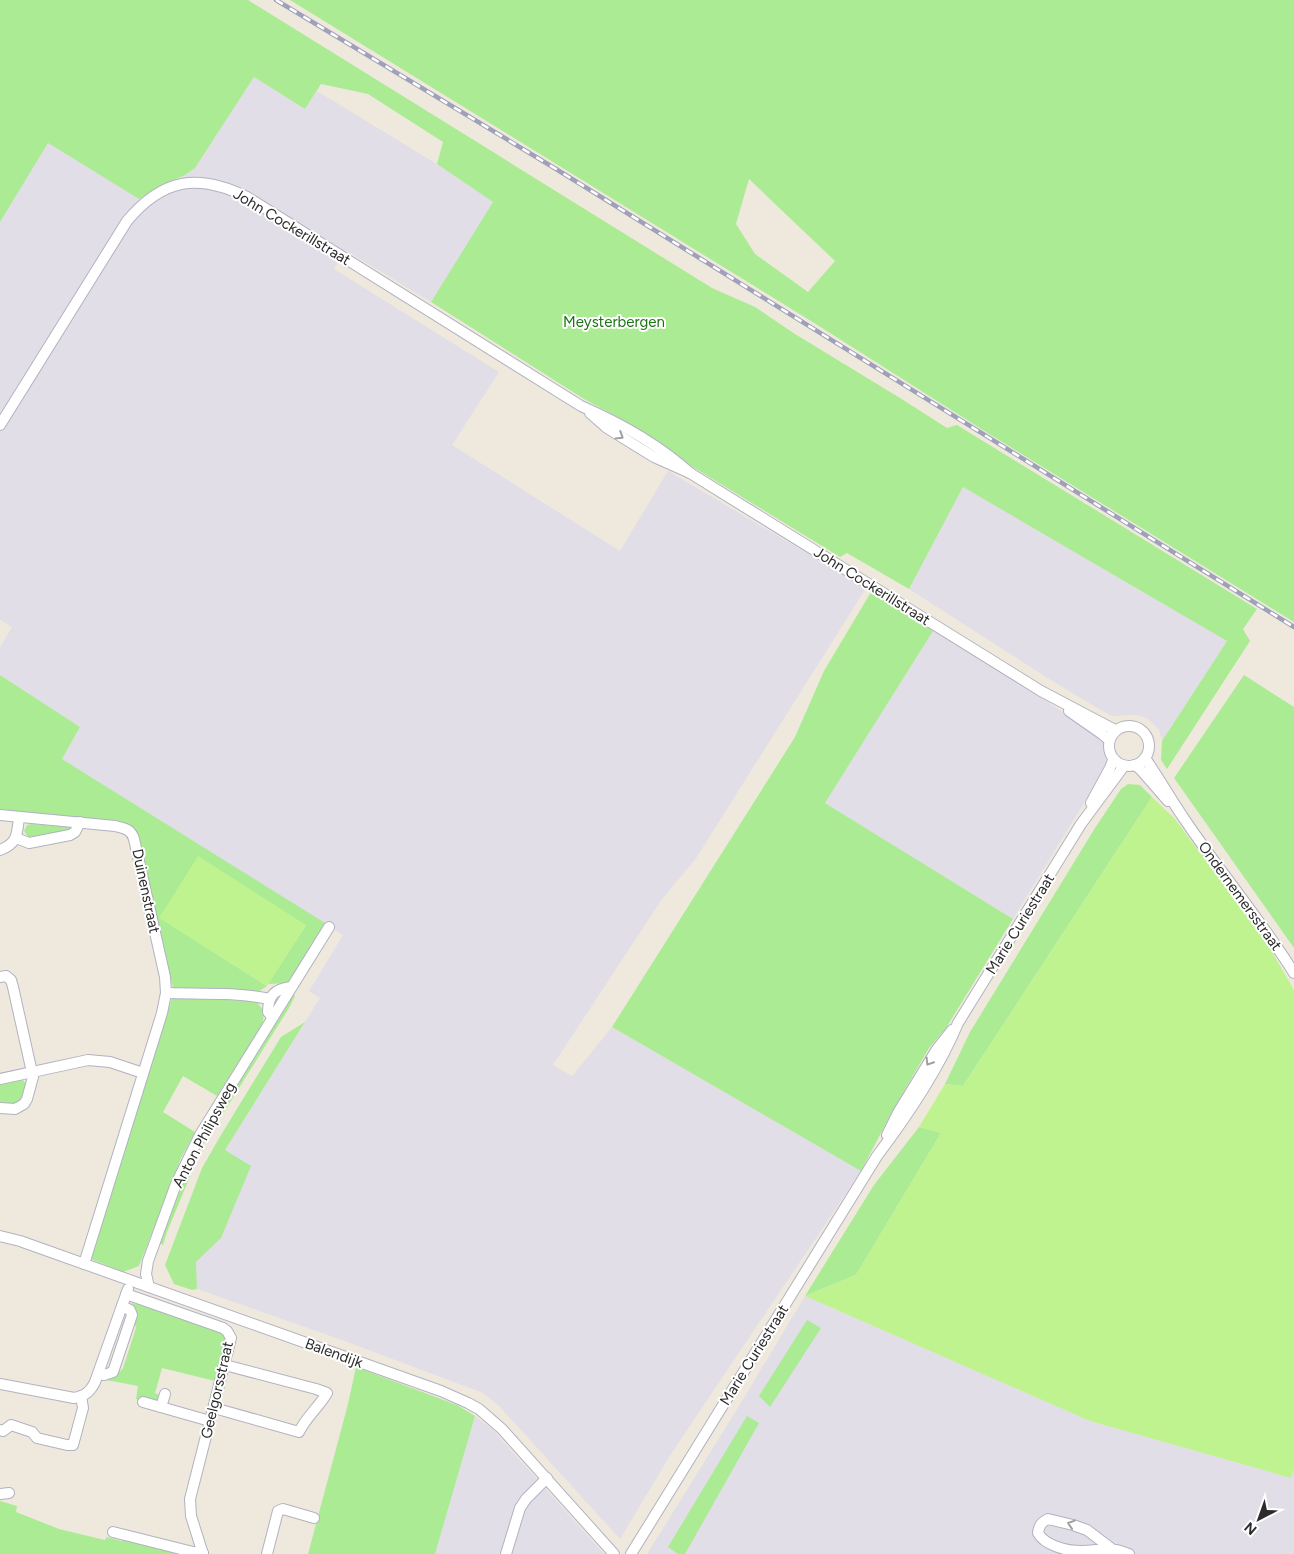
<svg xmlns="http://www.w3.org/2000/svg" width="1294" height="1554" font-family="Figtree,sans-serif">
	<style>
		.industrial { fill: #e2dee7 }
		.green { fill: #aaeb94; fill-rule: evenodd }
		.pitch { fill: #bff38f }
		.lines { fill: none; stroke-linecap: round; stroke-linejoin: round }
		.minor-casing { stroke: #b1b2c1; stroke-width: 12 }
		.minor { stroke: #fff; stroke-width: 10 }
		.rail-casing { stroke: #9fa0b9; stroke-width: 4.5 }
		.rail { stroke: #fff; stroke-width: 2.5; stroke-dasharray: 8; stroke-linecap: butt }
		.oneway { stroke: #a0a0a0 }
		.labels { text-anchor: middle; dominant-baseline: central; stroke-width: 4; stroke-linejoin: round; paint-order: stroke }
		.street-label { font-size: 15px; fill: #2c2c2c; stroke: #fff }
		.park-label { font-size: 15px; fill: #1d7313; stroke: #fff }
	</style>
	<rect width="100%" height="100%" fill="#efe9dd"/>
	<g class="industrial">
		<path d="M 254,77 L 305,109 L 317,91 L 437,164 L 493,202 L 431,302 L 345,250 L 334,269 L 499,372 L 452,445 L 620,551 L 668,471 L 866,588 L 695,860 L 662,899 L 553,1065 L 572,1076 L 612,1027 L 861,1171 L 671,1454 L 620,1539 L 500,1407 L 483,1393 L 339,1339 L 197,1289 L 196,1262 L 221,1238 L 225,1150 L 320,998 L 309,991 L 343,935 L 62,759 L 80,727 L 0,675 L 0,647 L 12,627 L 0,620 L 0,221 L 48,143 L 139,199 L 165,184 L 185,175 L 195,168 Z"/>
		<path d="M 963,487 L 1227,641 L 1162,741 L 1159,730 L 1148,719 L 1138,715 L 1112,716 L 1104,712 L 1049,679 L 909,589 Z"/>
		<path d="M 933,631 L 1048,702 L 1102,739 L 1106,751 L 1106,767 L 1013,919 L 825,803 Z"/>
		<path d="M 805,1296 L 1090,1421 L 1291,1478 L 1294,1469 L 1294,1554 L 647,1554 L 739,1406 Z"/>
		<path d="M 475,1416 L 493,1430 L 604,1554 L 435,1554 Z"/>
	</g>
	<g class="green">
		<path d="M 0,0 L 248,0 L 712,288 L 755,307 L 795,334 L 900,398 L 947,428 L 957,425 L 1257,609 L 1243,629 L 1250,641 L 1167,769 L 1161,760 L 1162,741 L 1227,641 L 963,487 L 909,589 L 847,553 L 840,557 L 688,464 L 669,449 L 614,415 L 584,399 L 431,302 L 493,202 L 437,164 L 443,142 L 368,94 L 321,84 L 305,109 L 254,77 L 195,168 L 185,175 L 165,184 L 139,199 L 48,143 L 0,222 Z"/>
		<path d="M 290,0 L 1294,0 L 1294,622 L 986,432 L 819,326 ZM 749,179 L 835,261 L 808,292 L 755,254 L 736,224 Z"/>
		<path d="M 871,592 L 933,631 L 825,803 L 1013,919 L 946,1028 L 929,1048 L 894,1108 L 861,1171 L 612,1027 L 795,737 L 824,671 Z"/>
		<path d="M 0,675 L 80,727 L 62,759 L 325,923 L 288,983 L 268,984 L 306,925 L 160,918 L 267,986 L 258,992 L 174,991 L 155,919 L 128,825 L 99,819 L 0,811 Z"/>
		<path d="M 1244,675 L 1294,707 L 1294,948 L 1174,778 Z"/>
		<path d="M 1128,784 L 1140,785 L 1152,797 L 963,1086 L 945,1084 L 970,1032 L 1095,828 L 1121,789 Z"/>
		<path d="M 31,824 L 70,827 L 72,828 L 71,830 L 29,838 L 24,831 L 27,825 Z"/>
		<path d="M 292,993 L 295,996 L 289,1008 L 209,1136 L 201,1147 L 199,1146 Z"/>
		<path d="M 172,998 L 256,1001 L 264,1011 L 263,1023 L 217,1096 L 183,1076 L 163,1112 L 195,1132 L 181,1158 L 139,1266 L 123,1272 L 91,1259 Z"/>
		<path d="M 305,1022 L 225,1150 L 251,1166 L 221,1238 L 196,1262 L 197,1289 L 192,1290 L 174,1284 L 165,1265 L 202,1168 L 221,1135 L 281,1037 Z"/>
		<path d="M 18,1079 L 23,1080 L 26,1084 L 24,1097 L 17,1105 L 0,1106 L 0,1083 Z"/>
		<path d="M 919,1127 L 941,1133 L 856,1275 L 805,1296 L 874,1185 Z"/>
		<path d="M 187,1171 L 191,1174 L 167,1232 L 163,1245 L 159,1243 Z"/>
		<path d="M 130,1303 L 143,1305 L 221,1333 L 225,1336 L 226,1341 L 215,1381 L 162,1368 L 155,1393 L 159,1395 L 157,1404 L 136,1399 L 138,1386 L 106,1380 L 117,1375 L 123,1368 L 136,1328 C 133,1318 136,1313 130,1303 Z"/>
		<path d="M 807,1320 L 821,1328 L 770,1407 L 759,1396 Z"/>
		<path d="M 356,1367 L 457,1405 L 475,1416 L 435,1554 L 308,1554 L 348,1404 Z"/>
		<path d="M 747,1416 L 759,1423 L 685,1554 L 678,1554 L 668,1547 Z"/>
		<path d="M 0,1501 L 17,1506 L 16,1512 L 59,1529 L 105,1540 L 107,1537 L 122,1541 L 124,1539 L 184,1554 L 0,1554 Z"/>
	</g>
	<g class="pitch">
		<path d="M 1152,797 L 1175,819 L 1268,945 L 1294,990 L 1294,1469 L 1291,1478 L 1090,1421 L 805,1296 L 856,1275 L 941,1133 L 919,1127 L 945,1084 L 963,1086 Z"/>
		<path d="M 198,856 L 306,925 L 267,986 L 159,918 Z"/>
	</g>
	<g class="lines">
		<defs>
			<g id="minor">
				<path d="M 590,413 L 607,428 L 654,457 L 690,473 L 1041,691 L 1115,730"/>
				<path d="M 0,425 L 127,221 C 163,178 198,173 247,197 L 581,406 C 620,423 658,444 690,473"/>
				<path d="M 1069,711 L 1102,734 L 1109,740"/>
				<circle cx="1129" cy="746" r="20"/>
				<path d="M 1145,758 C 1159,778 1171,800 1185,820 C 1220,872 1261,920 1294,973"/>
				<path d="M 1135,765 L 1141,770 L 1168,801"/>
				<path d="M 1091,803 L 1110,768 L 1113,760"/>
				<path d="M 0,815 L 115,826 C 124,828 131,829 134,839 L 165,977 L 166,993 L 162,1013 L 84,1264"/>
				<path d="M 16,838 L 29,843 L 70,835 L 75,832 L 80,822"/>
				<path d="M 0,850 C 18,843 17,834 19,817"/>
				<path d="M 0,977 L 6,976 L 11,980 L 13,987 L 33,1077 L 27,1099 L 24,1104 L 15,1109 L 0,1108"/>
				<path d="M 166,993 C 200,994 236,992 270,999"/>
				<path d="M 272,1017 L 268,1012 C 268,995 275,989 291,987"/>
				<path d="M 0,1079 L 88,1060 L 110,1062 L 143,1073"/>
				<path d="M 887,1135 L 899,1111 L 937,1049 L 952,1030"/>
				<path d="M 0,1236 L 20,1241 L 441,1391 L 468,1403 L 479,1409 L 502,1429 L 614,1554"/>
				<path d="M 149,1287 L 146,1274 L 148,1261 L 176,1184 L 200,1135 L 329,927"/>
				<path d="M 126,1294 L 223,1328 L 227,1331 L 231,1338 L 190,1499 L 191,1516 L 203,1554"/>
				<path d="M 98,1374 L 104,1375 L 113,1372 L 132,1315 L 130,1310 L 122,1306"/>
				<path d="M 0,1384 L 74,1398 C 85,1396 90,1392 95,1382 L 128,1289"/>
				<path d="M 143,1402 L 210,1421"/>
				<path d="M 161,1407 L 165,1394"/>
				<path d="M 214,1408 L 299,1432 C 306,1417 319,1407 327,1393 L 316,1389 L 225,1365"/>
				<path d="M 0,1430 L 3,1431 L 11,1425 L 32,1432 L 37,1438 L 67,1445 L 73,1445 L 83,1408 L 81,1396"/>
				<path d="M 0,1494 L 9,1493"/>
				<path d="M 113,1532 L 193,1552 L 203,1553"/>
				<path d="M 1112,1549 L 1087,1530 L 1073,1525 L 1048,1519 C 1042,1522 1039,1525 1038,1533 C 1045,1546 1068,1551 1081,1551 C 1091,1551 1100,1549 1109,1549 C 1116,1549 1123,1552 1129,1554"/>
				<path d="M 267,1554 L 278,1511 L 283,1509 L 314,1518"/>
				<path d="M 506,1554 L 520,1508 L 526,1499 L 547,1478"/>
				<path d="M 631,1554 L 877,1156 C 908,1115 938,1071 958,1023 L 1081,824 L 1124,766"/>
			</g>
		</defs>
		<use href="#minor" class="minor-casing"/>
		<use href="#minor" class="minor"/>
		<defs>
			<path id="rail" d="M 276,0 L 556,169 L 1294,627"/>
		</defs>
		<use href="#rail" class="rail-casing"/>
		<use href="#rail" class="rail"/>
	</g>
	<defs><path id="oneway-chevron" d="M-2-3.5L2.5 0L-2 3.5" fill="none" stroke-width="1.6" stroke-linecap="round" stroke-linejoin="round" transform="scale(1.25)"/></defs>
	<g class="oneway">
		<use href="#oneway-chevron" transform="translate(620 436) rotate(32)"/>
		<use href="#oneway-chevron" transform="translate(929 1062) rotate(122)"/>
		<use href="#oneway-chevron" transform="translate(1071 1524) rotate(-162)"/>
	</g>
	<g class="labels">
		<g class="street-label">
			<text transform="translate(292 227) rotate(31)">John Cockerillstraat</text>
			<text transform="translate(872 586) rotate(32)">John Cockerillstraat</text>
			<text transform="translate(146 891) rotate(78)">Duinenstraat</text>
			<text transform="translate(1240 896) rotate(54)">Ondernemersstraat</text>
			<text transform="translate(1020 924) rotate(-58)">Marie Curiestraat</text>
			<text transform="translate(204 1135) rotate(-62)">Anton Philipsweg</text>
			<text transform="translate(334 1353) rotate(20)">Balendijk</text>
			<text transform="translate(754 1355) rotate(-58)">Marie Curiestraat</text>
			<text transform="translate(217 1390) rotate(-77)">Geelgorsstraat</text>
		</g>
		<g class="park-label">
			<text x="614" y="322">Meysterbergen</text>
		</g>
	</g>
	<g transform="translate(1259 1519) rotate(221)" stroke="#ffffff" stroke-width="4" paint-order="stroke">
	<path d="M0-4L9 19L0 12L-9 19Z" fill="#2c2c2c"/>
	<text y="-8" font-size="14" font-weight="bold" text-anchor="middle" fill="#2c2c2c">N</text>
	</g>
</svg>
